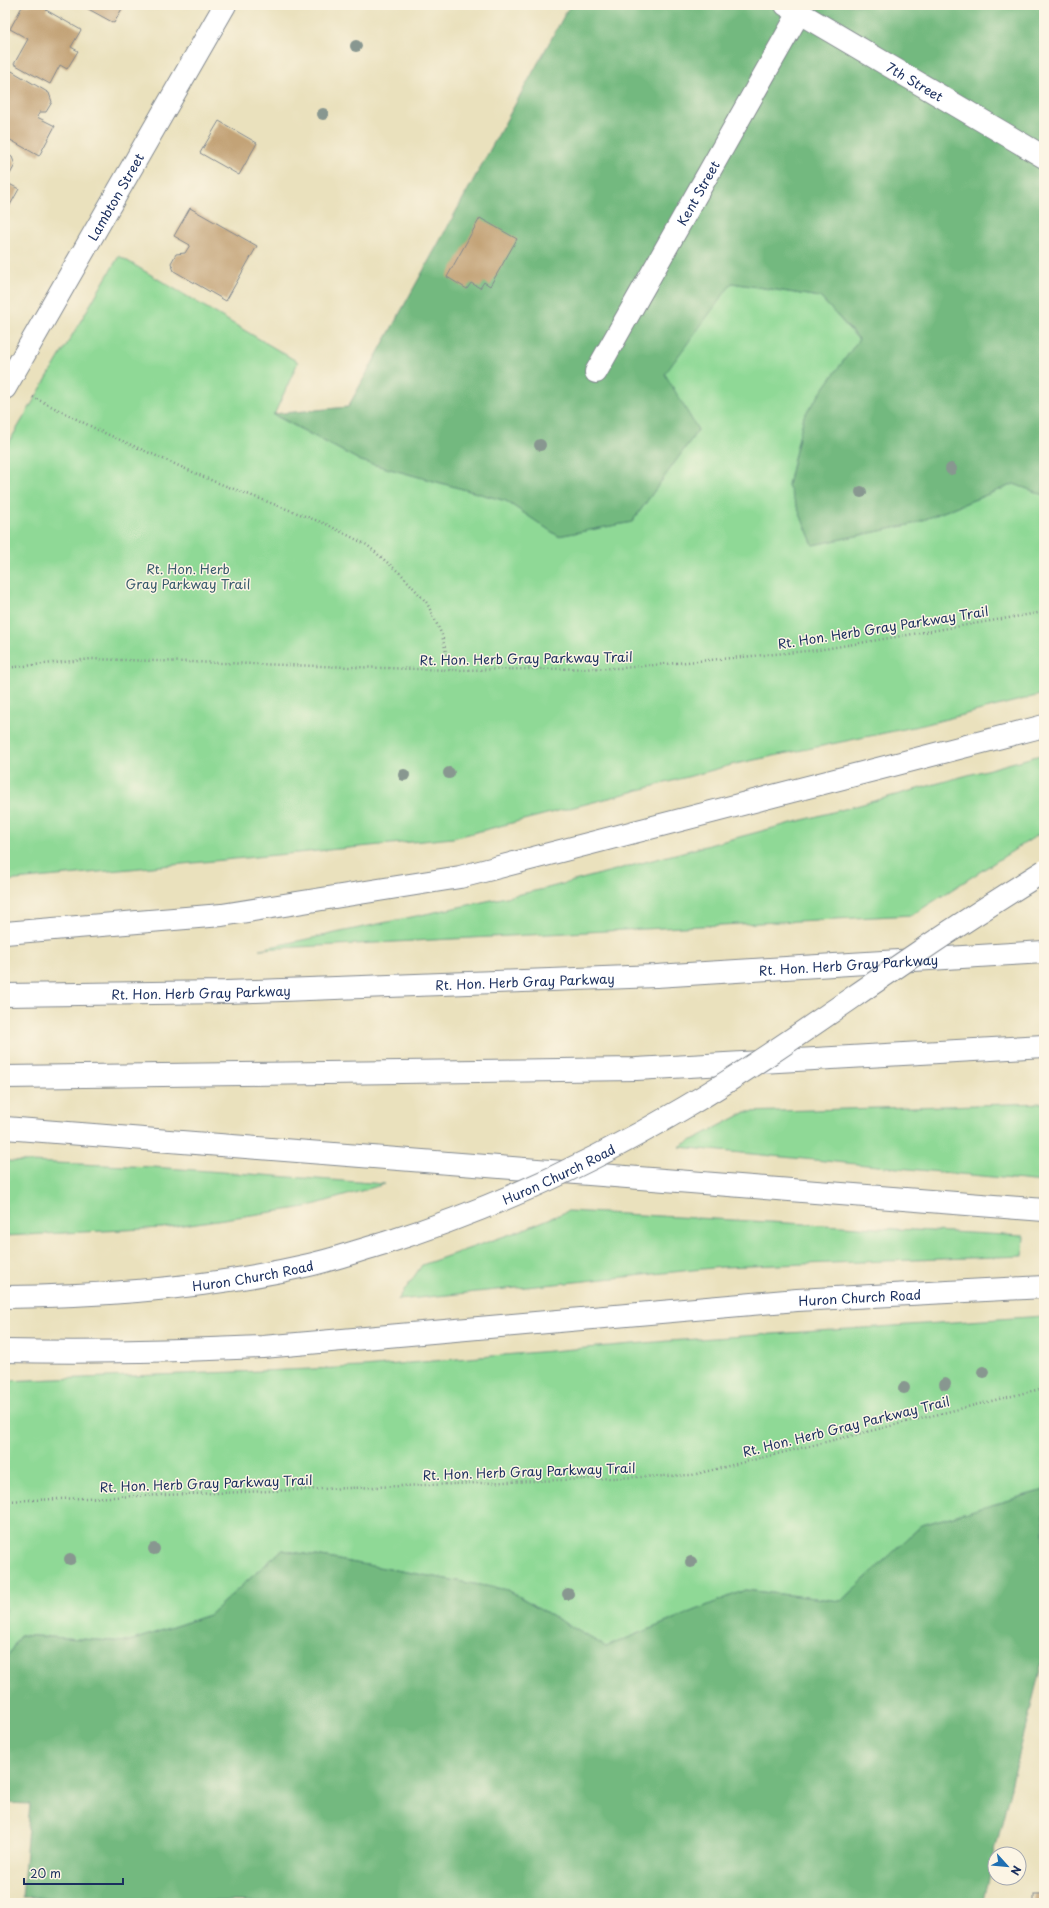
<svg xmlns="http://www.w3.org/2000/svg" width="1049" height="1908" font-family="'Playpen Sans',sans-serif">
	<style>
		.green { fill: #8fd996; stroke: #55847a }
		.forest { fill: #73b97f; stroke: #47746e }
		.building { fill: #c3a377 }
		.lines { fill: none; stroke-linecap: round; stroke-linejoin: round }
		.minor-casing { stroke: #82888e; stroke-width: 24 }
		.primary-casing { stroke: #82888e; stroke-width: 24 }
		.motorway-casing { stroke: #82888e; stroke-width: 24 }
		.path { stroke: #82888e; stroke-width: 2.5; stroke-dasharray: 1 3; stroke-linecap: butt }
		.minor { stroke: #fff; stroke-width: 22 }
		.primary { stroke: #fff; stroke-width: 22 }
		.motorway { stroke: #fff; stroke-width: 22 }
		.primary-bridge-casing { stroke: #82888e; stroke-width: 24; stroke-linecap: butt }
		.primary-bridge { stroke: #fff; stroke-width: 22 }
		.tree { fill: #889790 }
		.labels { text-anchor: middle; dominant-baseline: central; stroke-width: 3; stroke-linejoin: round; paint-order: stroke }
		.street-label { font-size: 13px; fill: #1b2f5e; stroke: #fcf5e5 }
		.park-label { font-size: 13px; fill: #385a6c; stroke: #fcf5e5 }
	</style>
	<rect width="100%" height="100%" fill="#fcf5e5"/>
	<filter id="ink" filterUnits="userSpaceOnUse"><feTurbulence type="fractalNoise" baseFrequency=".025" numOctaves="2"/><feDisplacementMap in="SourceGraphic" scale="8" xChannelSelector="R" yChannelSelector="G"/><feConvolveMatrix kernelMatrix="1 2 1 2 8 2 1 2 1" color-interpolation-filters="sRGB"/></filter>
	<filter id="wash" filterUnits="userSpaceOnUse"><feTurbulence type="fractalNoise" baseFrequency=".012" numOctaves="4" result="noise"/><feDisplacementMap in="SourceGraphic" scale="16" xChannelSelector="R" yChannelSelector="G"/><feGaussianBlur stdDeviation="0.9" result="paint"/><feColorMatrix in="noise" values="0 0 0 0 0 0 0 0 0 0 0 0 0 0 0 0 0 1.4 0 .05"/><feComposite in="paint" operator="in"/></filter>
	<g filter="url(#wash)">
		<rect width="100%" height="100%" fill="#eae1bd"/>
		<g class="green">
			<path d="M 119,256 L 298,362 L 274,415 L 361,461 L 506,501 L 558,536 L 632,522 L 698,430 L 664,374 L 701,314 L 732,283 L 820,297 L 859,340 L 804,416 L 788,485 L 813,545 L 913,524 L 1014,484 L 1044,495 L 1044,694 L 923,725 L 735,764 L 617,796 L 453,838 L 5,881 L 5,449 Z"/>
			<path d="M 1044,754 L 1044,831 L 912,915 L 260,949 L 544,889 L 863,804 Z"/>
			<path d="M 1044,1103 L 1044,1182 L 679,1147 L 746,1112 Z"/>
			<path d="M 5,1161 L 153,1167 L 385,1184 L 306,1207 L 162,1228 L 5,1236 Z"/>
			<path d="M 568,1211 L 1024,1236 L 1023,1256 L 722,1267 L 398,1300 L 422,1265 L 522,1230 Z"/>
			<path d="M 1044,1316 L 1044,1490 L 922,1525 L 841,1601 L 745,1590 L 606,1647 L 508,1590 L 282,1550 L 209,1615 L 127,1642 L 20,1635 L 5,1661 L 5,1381 L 363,1367 L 668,1341 Z"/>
		</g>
		<g class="forest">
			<path d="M 570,5 L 1044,5 L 1044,495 L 1014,484 L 913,524 L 813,545 L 788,485 L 804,416 L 859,339 L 820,297 L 732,283 L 665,374 L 698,430 L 632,522 L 558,536 L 506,501 L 361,461 L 273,414 L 348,407 Z"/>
			<path d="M 1044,1490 L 1044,1654 L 982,1903 L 318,1903 L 22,1897 L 30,1804 L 5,1803 L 5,1661 L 20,1635 L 127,1642 L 209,1615 L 282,1550 L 508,1590 L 606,1647 L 745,1590 L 841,1601 L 922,1525 Z"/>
		</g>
		<g id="blocks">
			<g class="building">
				<path d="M 23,5 L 49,5 L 46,10 L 81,30 L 71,47 L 78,51 L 67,69 L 60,65 L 50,84 L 14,64 L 28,39 L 10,29 Z"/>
				<path d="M 81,5 L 124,5 L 114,23 Z"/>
				<path d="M 5,67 L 49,93 L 52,102 L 46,112 L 40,112 L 37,117 L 55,126 L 39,156 L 5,137 Z"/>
				<path d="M 219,121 L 257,143 L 239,175 L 200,153 Z"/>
				<path d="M 5,153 L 12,157 L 15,165 L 10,174 L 5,176 Z"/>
				<path d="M 5,182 L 19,189 L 5,214 Z"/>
				<path d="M 190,208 L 257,246 L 226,301 L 174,271 L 171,263 L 176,254 L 185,253 L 190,245 L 174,236 Z"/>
				<path d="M 480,218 L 517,239 L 490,286 L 484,282 L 480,288 L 471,283 L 467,289 L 447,277 Z"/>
				<rect x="1034" y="1894" width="10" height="9"/>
			</g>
		</g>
	</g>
	<g filter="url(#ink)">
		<use href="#blocks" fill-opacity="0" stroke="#82888e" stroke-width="1"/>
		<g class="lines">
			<defs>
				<g id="minor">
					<path id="s1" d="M 786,5 L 1044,157"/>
					<path id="s2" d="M 596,372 L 799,13"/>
					<path id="s3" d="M 5,388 L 225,5"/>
				</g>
				<g id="primary">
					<path id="s4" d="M 5,1297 C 107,1296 209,1288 309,1265 C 335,1259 360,1250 385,1243"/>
					<path id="s5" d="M 5,1351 C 91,1353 177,1351 263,1347 L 797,1300 L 1044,1287"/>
				</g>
				<g id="motorway">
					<path d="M 5,933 L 222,915 L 460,877 L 1044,726"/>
					<path id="s6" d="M 5,995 L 226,992 L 656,976 L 1044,952"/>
					<path d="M 5,1077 L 636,1069 L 1044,1046"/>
					<path d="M 5,1128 L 1044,1210"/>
				</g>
			</defs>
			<use href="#minor" class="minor-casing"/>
			<use href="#primary" class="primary-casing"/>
			<use href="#motorway" class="motorway-casing"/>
			<g class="path">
				<path d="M 33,397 L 100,431 L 213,481 L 326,524 L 367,545 L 402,575 L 427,603 L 442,635 L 450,670"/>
				<path d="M 5,668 L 92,659 L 450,670 L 622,668 L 818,650 L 1044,612"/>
				<path d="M 5,1501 L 692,1475 L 1044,1388"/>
			</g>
			<use href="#minor" class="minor"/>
			<use href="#primary" class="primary"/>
			<use href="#motorway" class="motorway"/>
			<defs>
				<g id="primary-bridge">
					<path id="s7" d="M 385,1243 C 489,1210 590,1164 684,1108 C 764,1061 839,1006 916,954 C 958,925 1001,898 1044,871"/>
				</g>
			</defs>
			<use href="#primary-bridge" class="primary-bridge-casing"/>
			<use href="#primary-bridge" class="primary-bridge"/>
		</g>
		<g class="tree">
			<circle cx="356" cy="46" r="6"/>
			<circle cx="323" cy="114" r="6"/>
			<circle cx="540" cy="445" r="6"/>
			<circle cx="951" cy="469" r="6"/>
			<circle cx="861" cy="492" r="6"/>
			<circle cx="449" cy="773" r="6"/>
			<circle cx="404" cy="775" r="6"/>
			<circle cx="983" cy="1372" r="6"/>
			<circle cx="945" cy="1384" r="6"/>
			<circle cx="904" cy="1388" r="6"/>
			<circle cx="154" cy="1549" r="6"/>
			<circle cx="70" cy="1559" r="6"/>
			<circle cx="691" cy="1562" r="6"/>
			<circle cx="568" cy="1594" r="6"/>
		</g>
	</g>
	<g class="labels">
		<g class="street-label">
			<text stroke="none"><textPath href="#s1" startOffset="150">7th Street</textPath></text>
			<text stroke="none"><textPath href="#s2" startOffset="206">Kent Street</textPath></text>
			<text stroke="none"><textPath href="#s3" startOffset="221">Lambton Street</textPath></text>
			<text transform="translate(883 627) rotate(-9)">Rt. Hon. Herb Gray Parkway Trail</text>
			<text transform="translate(526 658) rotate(-1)">Rt. Hon. Herb Gray Parkway Trail</text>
			<text stroke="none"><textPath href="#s6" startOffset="844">Rt. Hon. Herb Gray Parkway</textPath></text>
			<text stroke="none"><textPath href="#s6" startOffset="520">Rt. Hon. Herb Gray Parkway</textPath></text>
			<text stroke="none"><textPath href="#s6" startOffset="196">Rt. Hon. Herb Gray Parkway</textPath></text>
			<text stroke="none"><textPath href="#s7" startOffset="187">Huron Church Road</textPath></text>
			<text stroke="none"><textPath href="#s4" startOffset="249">Huron Church Road</textPath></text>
			<text stroke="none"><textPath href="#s5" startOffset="857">Huron Church Road</textPath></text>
			<text transform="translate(846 1426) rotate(-14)">Rt. Hon. Herb Gray Parkway Trail</text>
			<text transform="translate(529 1471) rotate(-2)">Rt. Hon. Herb Gray Parkway Trail</text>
			<text transform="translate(206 1483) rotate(-2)">Rt. Hon. Herb Gray Parkway Trail</text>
		</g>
		<g class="park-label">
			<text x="188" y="568">Rt. Hon. Herb<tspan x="188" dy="15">Gray Parkway Trail</tspan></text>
		</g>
	</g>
	<rect width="1049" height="1908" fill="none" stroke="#fcf5e5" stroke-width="20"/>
	<g transform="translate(1007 1866) rotate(117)"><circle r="19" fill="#fcf5e5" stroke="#a2a6af"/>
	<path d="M0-3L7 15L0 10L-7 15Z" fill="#1f6fb2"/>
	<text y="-6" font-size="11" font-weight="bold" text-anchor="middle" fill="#1b2f5e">N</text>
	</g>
	<path d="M24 1878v6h99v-6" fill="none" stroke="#1b2f5e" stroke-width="2"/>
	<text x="30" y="1878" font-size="12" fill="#1b2f5e" stroke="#fcf5e5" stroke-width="3" paint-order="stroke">20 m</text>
</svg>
